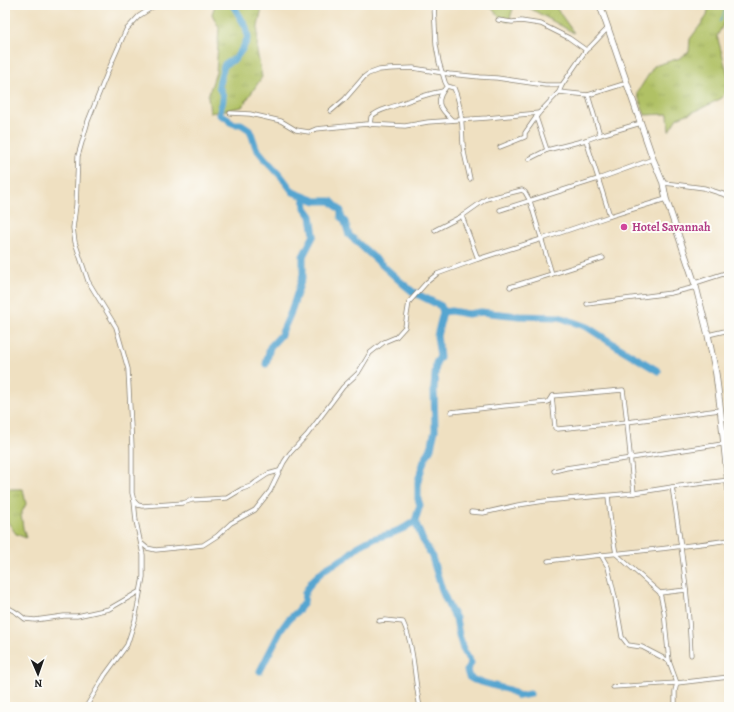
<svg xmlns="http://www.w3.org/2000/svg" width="734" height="712" font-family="Alegreya,serif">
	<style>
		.grass { fill: url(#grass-tufts); stroke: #666e40 }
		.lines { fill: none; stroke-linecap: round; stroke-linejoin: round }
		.stream { stroke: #56a5d0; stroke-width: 1 }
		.river { stroke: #56a5d0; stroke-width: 7 }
		.minor-casing { stroke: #867e6e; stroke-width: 5 }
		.trunk-casing { stroke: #867e6e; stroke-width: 7 }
		.minor { stroke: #fff; stroke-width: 3.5 }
		.trunk { stroke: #fff; stroke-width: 5.5 }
		.hotel-dot { fill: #d1479c; stroke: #fdfcf7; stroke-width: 1.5 }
		.labels { text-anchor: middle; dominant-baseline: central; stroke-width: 4; stroke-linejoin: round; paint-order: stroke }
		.hotel-label { font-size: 12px; font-weight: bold; fill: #b23c85; stroke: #fdfcf7; text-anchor: start }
	</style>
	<defs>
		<pattern id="grass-tufts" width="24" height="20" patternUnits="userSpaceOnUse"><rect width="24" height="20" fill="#b0c165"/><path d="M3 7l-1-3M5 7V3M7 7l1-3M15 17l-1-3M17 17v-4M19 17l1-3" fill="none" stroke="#97a557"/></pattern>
	</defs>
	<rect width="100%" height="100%" fill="#fdfcf7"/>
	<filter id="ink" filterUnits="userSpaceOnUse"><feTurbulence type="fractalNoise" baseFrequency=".025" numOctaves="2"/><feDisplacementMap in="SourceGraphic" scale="8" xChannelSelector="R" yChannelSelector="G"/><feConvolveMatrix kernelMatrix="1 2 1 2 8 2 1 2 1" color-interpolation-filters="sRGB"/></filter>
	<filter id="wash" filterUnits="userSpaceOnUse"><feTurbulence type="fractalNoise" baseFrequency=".012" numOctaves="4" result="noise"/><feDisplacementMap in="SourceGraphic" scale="16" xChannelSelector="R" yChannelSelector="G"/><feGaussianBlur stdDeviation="0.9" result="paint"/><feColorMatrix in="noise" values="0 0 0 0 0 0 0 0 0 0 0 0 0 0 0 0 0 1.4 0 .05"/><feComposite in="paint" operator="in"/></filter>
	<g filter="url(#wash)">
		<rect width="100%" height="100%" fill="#efe0c1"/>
		<g class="grass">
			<path d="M 215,5 L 267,5 L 262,7 L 258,27 L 257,51 L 262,77 L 242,107 L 210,113 L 208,96 L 216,72 L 219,28 L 212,14 Z"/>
			<path d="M 489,5 L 514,5 L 509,22 L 500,18 Z"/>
			<path d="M 524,5 L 554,5 L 574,33 Z"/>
			<path d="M 709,5 L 729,5 L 729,14 L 717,36 L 729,79 L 729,86 L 722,98 L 698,110 L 677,118 L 669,131 L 668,114 L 645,115 L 637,93 L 654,66 L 680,58 L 689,52 L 690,39 L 707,16 Z"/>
			<path d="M 5,487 L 10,489 L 23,489 L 26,504 L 21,514 L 23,528 L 26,538 L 16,534 L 5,518 Z"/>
		</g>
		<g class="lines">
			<path class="stream" d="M 720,22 L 727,5"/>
			<g class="river">
				<path d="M 233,5 L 246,27 L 248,37 L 243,48 L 235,59 L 225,64 C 223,68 219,83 219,86 C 220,91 224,94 223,99 C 223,105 219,109 220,115 L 227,118 L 230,122 L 235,124 L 241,124 L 250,130 L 256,148 L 265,159 L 281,176 L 293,192 L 316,201 L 331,201 L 341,211 L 341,217 L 345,222 L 349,235 L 401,282 L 413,292 L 441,306 L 443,312 L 437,336 L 440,357 L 436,363 L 434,388 L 435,430 L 431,448 L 424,461 L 418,481 L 418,499 L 420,505 L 415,521 L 424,543 L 431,554 L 443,593 L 450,609 L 456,618 L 459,635 L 463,649 L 471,663 L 467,671 L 469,677 L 474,680 L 509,690 L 519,696 L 530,694"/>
				<path d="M 443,312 L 451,311 L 468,314 L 481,312 L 519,316 L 559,317 L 587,327 L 618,347 L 658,371"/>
				<path d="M 266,364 L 270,347 L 281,335 L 291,312 L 303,275 L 303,256 L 314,235 L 311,216 L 305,208 L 304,197"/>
				<path d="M 260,671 L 281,630 L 289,619 L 298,611 L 304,602 L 305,593 L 312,581 L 325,569 L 346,557 L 359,546 L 372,539 L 390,534 L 404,528 L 415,521"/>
			</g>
		</g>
	</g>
	<g filter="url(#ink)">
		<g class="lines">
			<defs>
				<g id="minor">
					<path d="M 434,5 L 436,45 L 439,62 L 445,82 L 447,86 L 454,88 C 462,107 462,125 463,145 C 464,156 468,168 470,179"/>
					<path d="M 498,20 L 512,22 L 521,21 L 541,24 L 569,38 L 586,50"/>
					<path d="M 447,86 C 434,101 439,108 452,120"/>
					<path d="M 559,92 L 588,95 L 627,83"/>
					<path d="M 588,95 L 600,135"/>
					<path d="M 331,111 L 345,99 L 364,77 L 368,74 L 379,70 L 389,69 L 413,68 L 449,74 L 480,77 L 497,78 L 545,85 L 562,85"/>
					<path d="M 230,113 L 250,114 L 281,121 L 296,130 L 309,132 L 316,129 L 367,124 L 405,126 L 428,122 L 487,118 L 539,113"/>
					<path d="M 536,117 L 547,150"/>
					<path d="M 370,125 L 371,117 C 376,111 386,109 394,106 C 410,100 426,94 443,91"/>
					<path d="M 586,140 L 610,216"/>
					<path d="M 500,147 L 525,137 L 525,133 L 539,113 L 559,92 L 562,85 L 586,50 L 590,47 L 608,28"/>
					<path d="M 529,159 L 547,150 L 586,140 L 600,135 L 641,123"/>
					<path d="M 663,183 L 673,184 L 704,188 L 729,196"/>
					<path d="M 500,210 L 598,179 L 653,159"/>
					<path d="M 462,216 L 478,259"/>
					<path d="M 435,230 L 462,216 L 486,199 L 522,190 L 525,192 L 530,201 L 552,274 L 510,287"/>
					<path d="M 552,274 L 603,258"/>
					<path d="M 695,283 L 729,272"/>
					<path d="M 587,304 L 671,293 L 696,287"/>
					<path d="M 708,335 L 729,330"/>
					<path d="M 552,396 L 555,428 L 558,429 L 627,422 L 720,410"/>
					<path d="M 451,412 L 504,406 L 548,402 L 552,396 L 623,390 C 628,425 630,459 634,493"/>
					<path d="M 554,471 L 566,468 L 729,443"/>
					<path d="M 672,487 C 681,542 689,598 691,655"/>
					<path d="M 608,496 L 611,525 L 616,554 L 660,593 L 664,612 L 669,661 L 677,683 L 675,691 L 675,707"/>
					<path d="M 134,501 L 138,505 L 142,506 L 183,503 L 192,500 L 227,498 L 242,489 L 251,486 L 256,482 L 268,474 L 279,471"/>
					<path d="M 471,512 L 483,513 L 518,505 L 545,501 L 634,493 L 672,487 L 729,480"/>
					<path d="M 141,543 L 147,548 L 156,550 L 203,545 L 217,536 L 231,523 L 255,510 L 270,491 L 284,462 L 290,453 L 307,435 L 343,387 L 358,373 L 370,353 L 384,342 L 396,337 L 405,327 L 409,302 L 427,282 L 437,274 L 478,259 L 542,239 L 610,216 L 666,199"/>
					<path d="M 601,555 L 608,567 L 615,597 L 622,637 L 628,645 L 642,647 L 669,661"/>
					<path d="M 548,561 C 608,554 669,549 729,540"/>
					<path d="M 660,593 L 686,590"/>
					<path d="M 5,607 C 13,609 19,614 25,619 L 35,620 L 64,616 L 77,616 L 109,609 L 140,591"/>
					<path d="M 379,621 L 385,620 L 403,622 C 415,648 414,679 420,707"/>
					<path d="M 613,687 L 677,683 L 729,677"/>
					<path d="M 86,707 L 105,675 L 127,645 L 135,620 L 143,577 L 143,555 L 136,521 L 134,501 L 132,493 L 132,447 L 128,369 L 116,327 L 88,281 L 75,242 L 73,228 L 76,205 L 78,156 L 88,121 L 108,71 L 126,30 L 139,16 L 156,5"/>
				</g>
				<path id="trunk" d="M 600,5 L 653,159 L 663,183 L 666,199 L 696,287 L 708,335 L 716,374 L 720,406 L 729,493"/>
			</defs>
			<use href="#minor" class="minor-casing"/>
			<use href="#trunk" class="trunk-casing"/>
			<use href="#minor" class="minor"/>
			<use href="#trunk" class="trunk"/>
		</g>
	</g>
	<circle class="hotel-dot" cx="624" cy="227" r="4"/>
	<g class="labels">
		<g class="hotel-label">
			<text x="632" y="227">Hotel Savannah</text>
		</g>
	</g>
	<rect width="734" height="712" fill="none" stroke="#fdfcf7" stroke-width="20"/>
	<g transform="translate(38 674) rotate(178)" stroke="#fdfcf7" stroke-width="3" paint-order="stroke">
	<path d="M0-3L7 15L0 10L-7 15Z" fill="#1c1c1c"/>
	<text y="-6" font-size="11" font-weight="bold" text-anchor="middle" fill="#1c1c1c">N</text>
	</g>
</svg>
